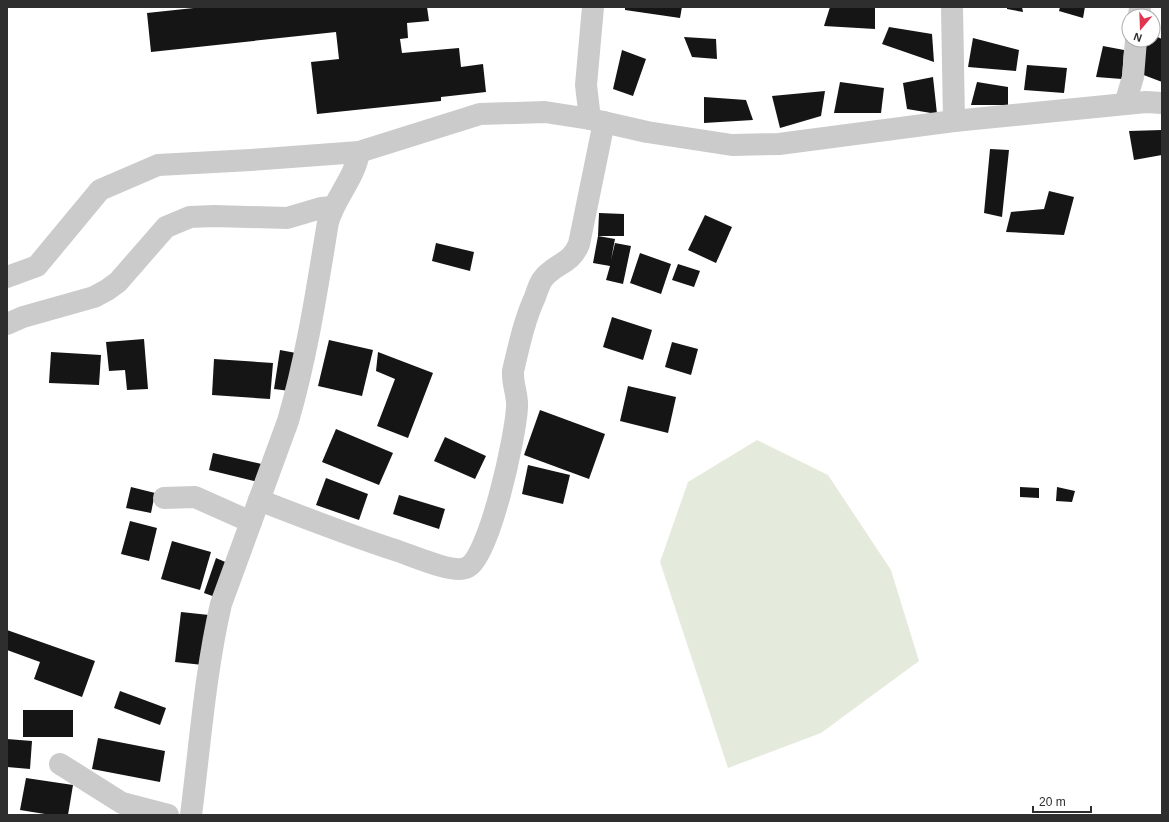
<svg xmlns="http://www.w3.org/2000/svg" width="1169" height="822" font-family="Arial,sans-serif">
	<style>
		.green { fill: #e5ebdc }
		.building { fill: #151515 }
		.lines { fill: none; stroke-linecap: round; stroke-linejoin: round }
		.minor { stroke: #cbcbcb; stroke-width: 22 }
	</style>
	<rect width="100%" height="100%" fill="#fff"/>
	<path class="green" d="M 757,440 L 828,475 L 891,570 L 919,661 L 821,733 L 728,768 L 660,562 L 688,482 Z"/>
	<g class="building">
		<path d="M 203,7 L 427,7 L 429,21 L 407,23 L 408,38 L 400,39 L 402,53 L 459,48 L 461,67 L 483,64 L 486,92 L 441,97 L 441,101 L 317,114 L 311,62 L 339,59 L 336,32 L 151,52 L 147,13 Z"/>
		<path d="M 625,7 L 682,7 L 680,18 L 625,10 Z"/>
		<path d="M 830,7 L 875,8 L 875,29 L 824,26 Z"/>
		<path d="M 1007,7 L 1022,7 L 1023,12 L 1007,9 Z"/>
		<path d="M 1060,7 L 1085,7 L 1083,18 L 1059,11 Z"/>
		<path d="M 889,27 L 932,34 L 934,62 L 882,44 Z"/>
		<path d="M 1153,35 L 1162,39 L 1162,82 L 1141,74 L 1147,40 L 1153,40 Z"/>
		<path d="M 684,37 L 716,39 L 717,59 L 692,57 Z"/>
		<path d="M 973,38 L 1019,50 L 1016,71 L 968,67 Z"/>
		<path d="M 1103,46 L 1124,50 L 1122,79 L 1096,77 Z"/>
		<path d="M 622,50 L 646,59 L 633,96 L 613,89 Z"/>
		<path d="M 1027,65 L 1067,68 L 1064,93 L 1024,90 Z"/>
		<path d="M 933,77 L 937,114 L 907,109 L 903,83 Z"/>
		<path d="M 840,82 L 884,88 L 881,113 L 834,113 Z"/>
		<path d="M 977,82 L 1008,87 L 1008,105 L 971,105 Z"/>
		<path d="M 825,91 L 821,116 L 780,128 L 772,96 Z"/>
		<path d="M 704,97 L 746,100 L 753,120 L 704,123 Z"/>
		<path d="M 1162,130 L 1162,155 L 1134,160 L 1129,131 Z"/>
		<path d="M 990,149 L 1009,150 L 1002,217 L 984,213 Z"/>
		<path d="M 1049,191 L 1074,197 L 1064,235 L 1006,232 L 1011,212 L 1044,209 Z"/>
		<path d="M 599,213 L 624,214 L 624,236 L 598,236 Z"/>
		<path d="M 705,215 L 732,227 L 716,263 L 688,250 Z"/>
		<path d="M 598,236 L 615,239 L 611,260 L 615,243 L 631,246 L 623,284 L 606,280 L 610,266 L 593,263 Z"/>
		<path d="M 436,243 L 474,252 L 470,271 L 432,261 Z"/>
		<path d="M 640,253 L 671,264 L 661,294 L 630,283 Z"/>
		<path d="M 678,264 L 700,271 L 694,287 L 672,280 Z"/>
		<path d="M 612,317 L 652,330 L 643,360 L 603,347 Z"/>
		<path d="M 144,339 L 148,389 L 127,390 L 125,370 L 109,371 L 106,342 Z"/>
		<path d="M 329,340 L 373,350 L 362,396 L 318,386 Z"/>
		<path d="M 672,342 L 698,349 L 691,375 L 665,367 Z"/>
		<path d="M 280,350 L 296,353 L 290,391 L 274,389 Z"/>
		<path d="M 51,352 L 101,355 L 99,385 L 49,383 Z"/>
		<path d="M 378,352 L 433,373 L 408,438 L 377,426 L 395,379 L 376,371 Z"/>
		<path d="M 214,359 L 273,363 L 270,399 L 212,395 Z"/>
		<path d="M 628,386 L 676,397 L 668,433 L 620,421 Z"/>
		<path d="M 540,410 L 605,434 L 589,479 L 524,455 Z"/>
		<path d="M 336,429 L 393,453 L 379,485 L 322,462 Z"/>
		<path d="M 445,437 L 486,456 L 475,479 L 434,461 Z"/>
		<path d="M 213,453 L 266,465 L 262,483 L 209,470 Z"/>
		<path d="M 528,465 L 570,475 L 563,504 L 522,494 Z"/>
		<path d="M 326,478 L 368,494 L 359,520 L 316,505 Z"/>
		<path d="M 131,487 L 155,493 L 151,513 L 126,508 Z"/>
		<path d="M 1020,487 L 1039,488 L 1039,498 L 1020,497 Z"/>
		<path d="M 1057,487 L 1075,491 L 1072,502 L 1056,501 Z"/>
		<path d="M 399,495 L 445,509 L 439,529 L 393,514 Z"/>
		<path d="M 130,521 L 157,528 L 149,561 L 121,554 Z"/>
		<path d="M 172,541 L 211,552 L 200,590 L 161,579 Z"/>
		<path d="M 216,558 L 230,564 L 218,598 L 204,593 Z"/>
		<path d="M 181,612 L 209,615 L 203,665 L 175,662 Z"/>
		<path d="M 7,630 L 95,661 L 82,697 L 34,679 L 40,662 L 7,650 Z"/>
		<path d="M 120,691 L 166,708 L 160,725 L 114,708 Z"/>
		<rect x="23" y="710" width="50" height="27"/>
		<path d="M 98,738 L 165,751 L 160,782 L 92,769 Z"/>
		<path d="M 7,739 L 32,741 L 30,769 L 7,767 Z"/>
		<path d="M 26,778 L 73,785 L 68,815 L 51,815 L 20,810 Z"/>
	</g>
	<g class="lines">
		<g class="minor">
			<path d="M 952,7 L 954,121"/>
			<path d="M 1139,16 L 1140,7"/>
			<path d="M 1125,104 L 1133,77 L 1136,40"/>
			<path d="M 590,119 L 586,85 L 593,7"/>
			<path d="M 7,277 L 37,266 L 100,190 L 158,165 L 251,160 L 359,152 L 480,114 L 545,112 L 590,119 L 647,132 L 732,145 L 779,144 L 954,121 L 1146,102 L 1162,103"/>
			<path d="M 7,324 L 23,317 L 94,297 L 107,290 L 118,282 L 166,227 L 190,217 L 214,216 L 287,218 L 321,208 L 333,207"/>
			<path d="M 164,498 L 195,497 L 251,522"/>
			<path d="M 259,500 C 305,518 351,536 398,551 C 412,556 427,562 441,566 C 448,568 461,571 468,567 C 490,555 516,434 517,407 C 518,395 512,384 513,371 C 519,346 524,321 535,297 C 537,291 539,285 542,280 C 554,263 571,265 579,244 L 604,122"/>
			<path d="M 60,764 L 122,803 L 168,815"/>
			<path d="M 191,815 C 200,745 205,673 221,604 L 288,421 C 307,356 317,289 328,222 C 335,197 355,178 359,152"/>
		</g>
	</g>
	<rect width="1169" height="822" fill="none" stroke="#2e2e2e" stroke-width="16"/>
	<g transform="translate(1141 28) rotate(199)"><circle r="19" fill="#ffffff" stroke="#ababab"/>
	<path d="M0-3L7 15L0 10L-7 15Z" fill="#e0344f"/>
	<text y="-6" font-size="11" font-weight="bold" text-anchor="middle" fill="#2e2e2e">N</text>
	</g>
	<path d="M1033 806v6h58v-6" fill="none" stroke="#2e2e2e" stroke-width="2"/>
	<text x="1039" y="806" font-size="12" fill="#2e2e2e" stroke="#ffffff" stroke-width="3" paint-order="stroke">20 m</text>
</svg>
